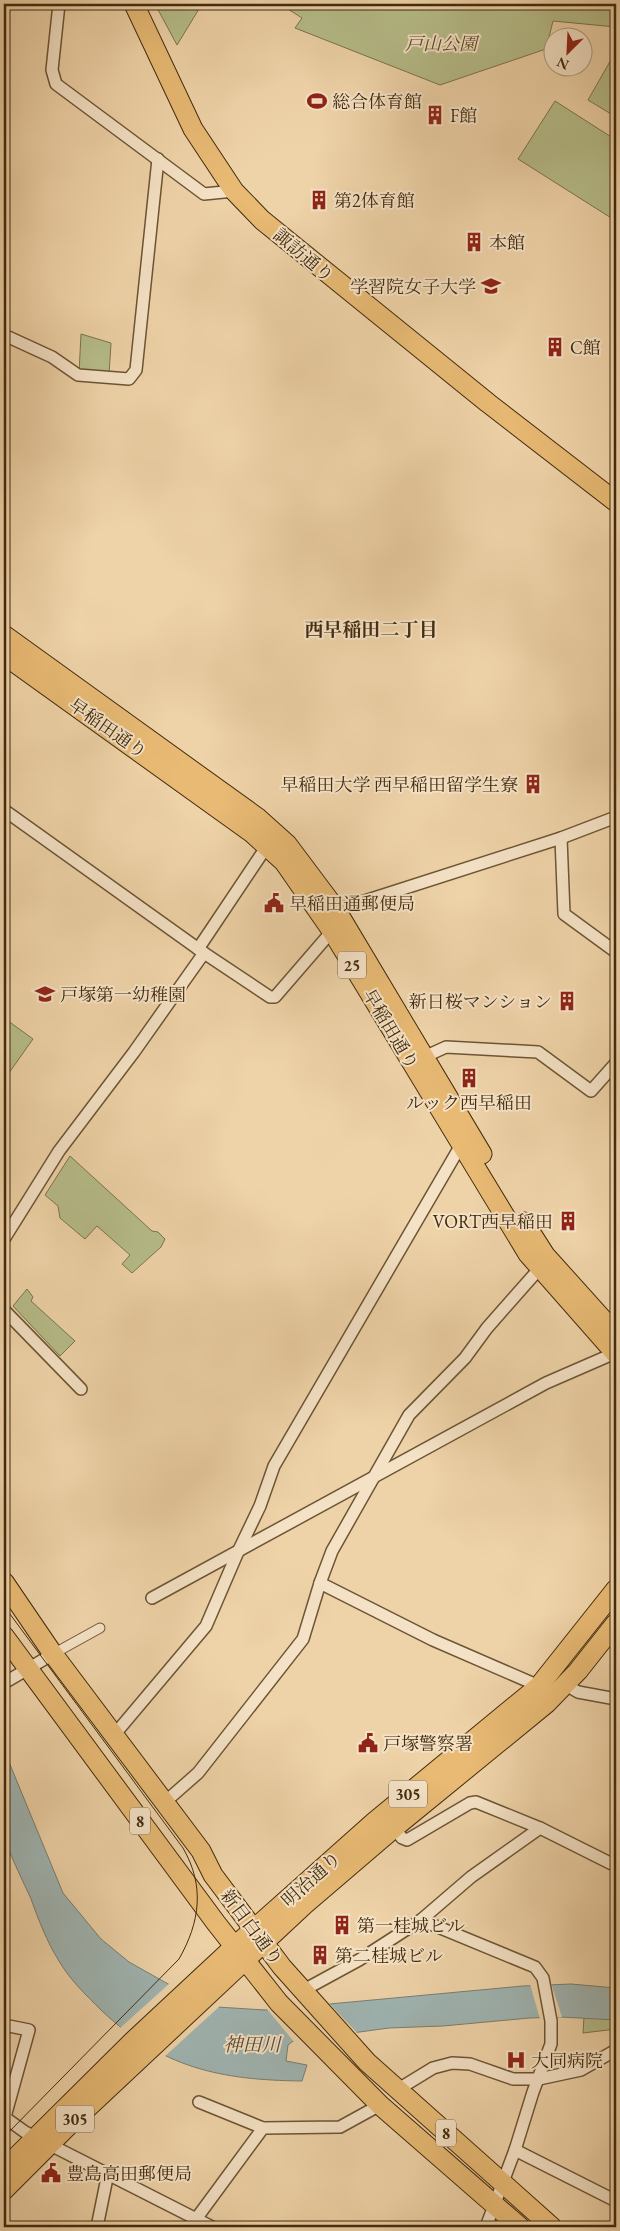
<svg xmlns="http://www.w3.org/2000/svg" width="620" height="2231" font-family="'EB Garamond','Noto Serif JP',serif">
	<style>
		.green { fill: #b6bd8a; stroke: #7c744c }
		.water { fill: #9fb5b3; stroke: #797e71 }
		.pier { fill: #efd3a8 }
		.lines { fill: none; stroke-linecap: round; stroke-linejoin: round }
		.pedestrian-casing { stroke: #6c5534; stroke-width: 11 }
		.minor-casing { stroke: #6c5534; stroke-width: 14 }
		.primary-casing { stroke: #412b0e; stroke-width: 21 }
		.pedestrian { stroke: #f5e2c6; stroke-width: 9 }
		.minor { stroke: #f5e2c6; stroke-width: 11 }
		.primary { stroke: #e8ba74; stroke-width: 19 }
		.tram { stroke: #412b0e; stroke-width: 1 }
		.labels { text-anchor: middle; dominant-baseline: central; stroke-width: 4; stroke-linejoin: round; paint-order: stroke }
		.shield { fill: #f5e2c6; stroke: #776245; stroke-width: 1 }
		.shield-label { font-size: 16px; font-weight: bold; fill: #412b0e }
		.park-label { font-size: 18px; font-style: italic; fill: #584827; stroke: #f5e2c6 }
		.poi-label { font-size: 18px; fill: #412b0e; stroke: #f5e2c6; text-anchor: start }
		.street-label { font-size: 18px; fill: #412b0e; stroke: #f5e2c6 }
		.neighbourhood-label { font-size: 19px; font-weight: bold; fill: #412b0e; stroke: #f5e2c6 }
		.water-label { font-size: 19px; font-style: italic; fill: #54472f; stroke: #f5e2c6 }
	</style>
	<rect width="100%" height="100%" fill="#efd3a8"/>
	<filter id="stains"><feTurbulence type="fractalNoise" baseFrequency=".004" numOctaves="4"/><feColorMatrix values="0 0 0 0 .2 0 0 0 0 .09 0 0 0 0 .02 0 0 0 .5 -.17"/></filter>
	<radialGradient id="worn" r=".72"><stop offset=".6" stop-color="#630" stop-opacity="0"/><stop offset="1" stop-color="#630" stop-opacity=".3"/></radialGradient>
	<g class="green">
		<path d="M 155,4 L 202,4 L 177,45 Z"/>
		<path d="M 280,4 L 616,4 L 616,27 L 553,21 L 546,49 L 440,85 L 295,28 L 302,18 Z"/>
		<path d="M 616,51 L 616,117 L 588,100 Z"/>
		<path d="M 555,101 L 616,140 L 616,221 L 518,159 Z"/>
		<path d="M 81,334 L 111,343 L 109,375 L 79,373 Z"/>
		<path d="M 4,1018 L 33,1039 L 4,1080 Z"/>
		<path d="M 70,1156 L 152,1231 L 158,1232 L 165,1239 L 161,1247 L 132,1273 L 122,1264 L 130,1255 L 97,1226 L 85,1239 L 60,1218 L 58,1206 L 45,1195 Z"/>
		<path d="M 27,1289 L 33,1297 L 31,1301 L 75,1341 L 60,1356 L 13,1306 Z"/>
		<path d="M 584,2017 L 616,2020 L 616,2029 L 583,2033 Z"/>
	</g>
	<path class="water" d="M 4,1750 L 63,1893 L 101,1939 L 129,1962 L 177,1989 L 217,2007 L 265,2010 L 523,1986 L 571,1984 L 616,1988 L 616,2020 L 561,2017 L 530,2018 L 443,2026 L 389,2028 L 293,2041 L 288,2045 L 286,2061 L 307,2065 L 302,2081 C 220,2080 162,2068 101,2010 C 86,1995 70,1980 59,1961 C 47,1942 39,1921 31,1899 C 25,1885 5,1846 4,1833 C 1,1806 4,1777 4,1750 Z"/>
	<g class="pier">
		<path d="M 170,1983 L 220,2006 L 163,2058 L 139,2045 L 119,2029 Z"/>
		<path d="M 551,1983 L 562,2017 L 540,2019 L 530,1984 Z"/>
		<path d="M 328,2002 L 359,2035 L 295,2043 L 266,2008 Z"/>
	</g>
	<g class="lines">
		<defs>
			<path id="pedestrian" d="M 53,1654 L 100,1628"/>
			<g id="minor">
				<path d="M 59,4 L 52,70 L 56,84 L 204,194 L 234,191"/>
				<path d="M 4,335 L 52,357 L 78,375 L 129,379 L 136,370 L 158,159"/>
				<path d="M 4,810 L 204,953 L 270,997 L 275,997 L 332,931"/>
				<path d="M 561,838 L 564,914 L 616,952"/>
				<path d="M 335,908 L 346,907 L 561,838 L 616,817"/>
				<path d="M 198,949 L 267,846"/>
				<path d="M 424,1057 L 446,1047 L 538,1052 L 591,1091 L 616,1063"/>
				<path d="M 4,1239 L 59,1151 L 134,1052 L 204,953"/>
				<path d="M 4,1310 L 81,1389"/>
				<path d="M 320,1583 L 433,1640 L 539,1686"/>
				<path d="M 152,1598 L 546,1383 L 615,1353"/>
				<path d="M 4,1683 L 53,1654"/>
				<path d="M 566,1685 L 578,1692 L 616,1699"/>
				<path d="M 115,1734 L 206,1626 L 237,1554 L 260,1506 L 274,1466 L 461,1145"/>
				<path d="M 165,1802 L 198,1773 L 303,1639 L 320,1583 L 332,1551 L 409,1415 L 465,1358 L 487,1328 L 539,1269"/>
				<path d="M 391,1824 L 402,1838 L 407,1840 L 470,1803 L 476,1802 L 540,1828 L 616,1866"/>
				<path d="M 421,1920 L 535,1967 L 543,1978 L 551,2021 L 551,2044 L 533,2092 L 515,2150 L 486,2227"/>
				<path d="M 302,1991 L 359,1960 L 421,1920 L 471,1877 L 540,1828"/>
				<path d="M 4,2025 L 29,2030 L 5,2117"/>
				<path d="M 397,2090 L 433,2068 L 452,2063 L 470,2064 L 513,2079 L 539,2079 L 581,2070 L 616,2050"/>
				<path d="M 199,2102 L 263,2128"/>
				<path d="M 4,2117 L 25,2132 L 212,2227"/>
				<path d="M 515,2150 L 616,2201"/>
				<path d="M 196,2219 L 263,2128 L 340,2127 L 380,2105"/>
				<path d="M 97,2227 L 108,2173"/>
			</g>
			<g id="primary">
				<path d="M 134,4 L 193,129 L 234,191 L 262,220 L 488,403 L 616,502"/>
				<path d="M 4,635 L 258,818 L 287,844 L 335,908 L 482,1154"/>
				<path d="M 4,655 L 252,833 L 284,862 L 332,931 L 528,1254 L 616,1354"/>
				<path d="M 524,1222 L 545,1255 L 616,1334"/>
				<path d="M 4,1582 L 53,1654 L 201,1851 L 213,1875 L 282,1967 L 367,2062 L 552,2227"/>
				<path d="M 4,1636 L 216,1923 L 279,2003 L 380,2105 L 520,2227"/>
				<path d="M 4,2169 L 133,2041 L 235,1946 L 374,1822 L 539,1686 L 616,1589"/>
				<path d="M 4,2190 L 67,2127 L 304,1905 L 394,1828 L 547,1703 L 578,1671 L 616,1623"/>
			</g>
		</defs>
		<use href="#pedestrian" class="pedestrian-casing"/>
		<use href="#minor" class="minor-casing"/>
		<use href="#primary" class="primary-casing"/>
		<use href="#pedestrian" class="pedestrian"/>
		<use href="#minor" class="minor"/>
		<use href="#primary" class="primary"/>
		<path class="tram" d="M 4,1606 L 183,1848 C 205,1886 200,1922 179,1959 L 4,2137"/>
	</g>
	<defs>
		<symbol id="stadium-bare" viewBox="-9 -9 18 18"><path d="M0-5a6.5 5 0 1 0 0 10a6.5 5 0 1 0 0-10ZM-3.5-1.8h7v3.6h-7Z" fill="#8f2418" stroke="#f5e2c6" stroke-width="2.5" paint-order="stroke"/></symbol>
		<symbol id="building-bare" viewBox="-9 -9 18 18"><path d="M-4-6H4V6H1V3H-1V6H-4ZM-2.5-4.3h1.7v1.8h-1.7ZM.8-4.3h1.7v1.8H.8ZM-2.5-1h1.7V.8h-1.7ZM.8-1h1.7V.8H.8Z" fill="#8f2418" stroke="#f5e2c6" stroke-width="2.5" paint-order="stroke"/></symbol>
		<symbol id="university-bare" viewBox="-9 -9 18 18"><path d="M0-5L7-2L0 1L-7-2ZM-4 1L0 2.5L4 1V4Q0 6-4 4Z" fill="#8f2418" stroke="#f5e2c6" stroke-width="2.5" paint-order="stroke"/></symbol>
		<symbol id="civic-bare" viewBox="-9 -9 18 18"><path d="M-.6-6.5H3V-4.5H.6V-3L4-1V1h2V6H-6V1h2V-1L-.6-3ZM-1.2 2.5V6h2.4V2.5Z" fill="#8f2418" stroke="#f5e2c6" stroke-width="2.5" paint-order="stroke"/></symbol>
		<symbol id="school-bare" viewBox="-9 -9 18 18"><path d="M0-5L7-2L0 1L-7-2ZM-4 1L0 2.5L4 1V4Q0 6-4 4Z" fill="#8f2418" stroke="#f5e2c6" stroke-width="2.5" paint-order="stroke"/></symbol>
		<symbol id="hospital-bare" viewBox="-9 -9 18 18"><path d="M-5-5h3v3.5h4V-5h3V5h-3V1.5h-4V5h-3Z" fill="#8f2418" stroke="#f5e2c6" stroke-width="2.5" paint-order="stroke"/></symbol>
	</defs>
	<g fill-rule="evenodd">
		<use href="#stadium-bare" x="303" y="87" width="28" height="28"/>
		<use href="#building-bare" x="421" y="101" width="28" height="28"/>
		<use href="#building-bare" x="305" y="186" width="28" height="28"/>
		<use href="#building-bare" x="460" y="228" width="28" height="28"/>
		<use href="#university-bare" x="477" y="272" width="28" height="28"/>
		<use href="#building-bare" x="541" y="333" width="28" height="28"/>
		<use href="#building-bare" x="519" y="770" width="28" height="28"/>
		<use href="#civic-bare" x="260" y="889" width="28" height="28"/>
		<use href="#school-bare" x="31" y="980" width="28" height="28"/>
		<use href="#building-bare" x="553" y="987" width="28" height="28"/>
		<use href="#building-bare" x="455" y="1064" width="28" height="28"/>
		<use href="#building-bare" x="554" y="1207" width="28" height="28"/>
		<use href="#civic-bare" x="354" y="1729" width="28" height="28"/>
		<use href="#building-bare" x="328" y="1911" width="28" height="28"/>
		<use href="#building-bare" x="306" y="1941" width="28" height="28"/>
		<use href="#hospital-bare" x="502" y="2046" width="28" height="28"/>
		<use href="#civic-bare" x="37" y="2159" width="28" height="28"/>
	</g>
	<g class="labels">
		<g class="shield">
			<rect x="338" y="951.5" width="28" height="27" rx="4"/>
			<rect x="389" y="1780.5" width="38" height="27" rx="4"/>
			<rect x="130" y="1807.5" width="20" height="27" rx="4"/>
			<rect x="56" y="2105.5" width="38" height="27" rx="4"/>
			<rect x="436" y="2119.5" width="20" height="27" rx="4"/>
		</g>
		<g class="shield-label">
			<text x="352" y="965">25</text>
			<text x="408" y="1794">305</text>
			<text x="140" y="1821">8</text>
			<text x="75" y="2119">305</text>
			<text x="446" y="2133">8</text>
		</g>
		<g class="park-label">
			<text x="441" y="43">戸山公園</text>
		</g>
		<g class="poi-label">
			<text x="332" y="101">総合体育館</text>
			<text x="450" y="115">F館</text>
			<text x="334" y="200">第2体育館</text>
			<text x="489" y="242">本館</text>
			<text x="476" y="286" text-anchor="end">学習院女子大学</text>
			<text x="570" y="347">C館</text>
			<text x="518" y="784" text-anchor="end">早稲田大学 西早稲田留学生寮</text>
			<text x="289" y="903">早稲田通郵便局</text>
			<text x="60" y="994">戸塚第一幼稚園</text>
			<text x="552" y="1001" text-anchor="end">新日桜マンション</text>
			<text x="469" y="1102" text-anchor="middle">ルック西早稲田</text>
			<text x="553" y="1221" text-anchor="end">VORT西早稲田</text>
			<text x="383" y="1743">戸塚警察署</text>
			<text x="357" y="1925">第一桂城ビル</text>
			<text x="335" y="1955">第二桂城ビル</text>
			<text x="531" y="2060">大同病院</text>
			<text x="66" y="2173">豊島高田郵便局</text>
		</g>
		<g class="street-label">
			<text transform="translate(304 255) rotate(40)">諏訪通り</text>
			<text transform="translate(108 728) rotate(35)">早稲田通り</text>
			<text transform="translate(391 1029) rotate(59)">早稲田通り</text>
			<text transform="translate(311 1879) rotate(-42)">明治通り</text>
			<text transform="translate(252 1927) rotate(53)">新目白通り</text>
		</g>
		<g class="neighbourhood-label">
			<text x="371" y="629">西早稲田二丁目</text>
		</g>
		<g class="water-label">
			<text x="252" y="2044">神田川</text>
		</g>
	</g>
	<rect width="620" height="2231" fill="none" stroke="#efd3a8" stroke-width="20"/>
	<rect x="5" y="5" width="610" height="2221" fill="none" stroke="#412b0e" stroke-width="2.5"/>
	<rect x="10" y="10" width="600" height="2211" fill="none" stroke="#412b0e"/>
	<g transform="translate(568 52) rotate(204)"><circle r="24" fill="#f5e2c6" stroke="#ad997c"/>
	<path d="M0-4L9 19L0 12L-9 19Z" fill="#8f2418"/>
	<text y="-8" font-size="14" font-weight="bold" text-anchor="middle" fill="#412b0e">N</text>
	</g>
	<rect width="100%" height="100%" filter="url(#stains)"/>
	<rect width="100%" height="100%" fill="url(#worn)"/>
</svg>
